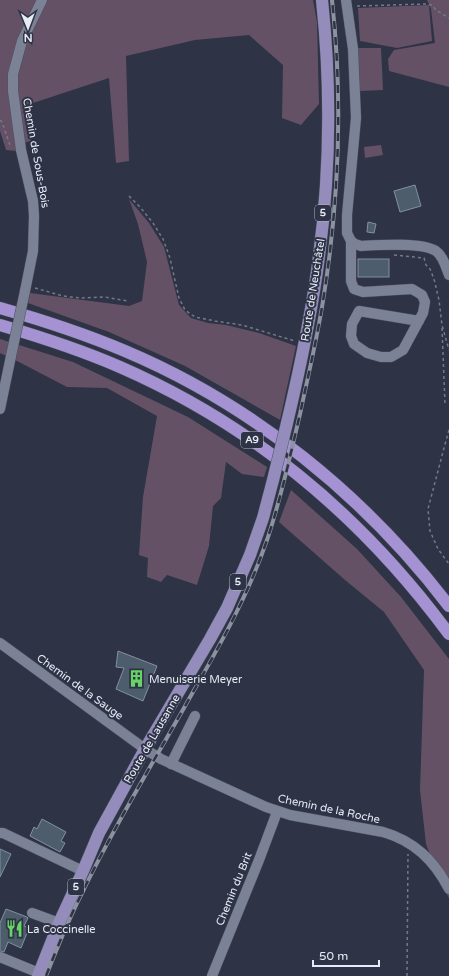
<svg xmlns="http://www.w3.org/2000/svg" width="449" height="976" font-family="'Varela Round',sans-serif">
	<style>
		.green { fill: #645166 }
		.building { fill: #4d5d6c; stroke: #7f91a2 }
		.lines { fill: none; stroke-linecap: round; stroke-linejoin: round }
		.minor-casing { stroke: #4c5160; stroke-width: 11 }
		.major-casing { stroke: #4c5160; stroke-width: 13 }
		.highway-casing { stroke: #4c5160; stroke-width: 13 }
		.path { stroke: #757989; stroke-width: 1.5; stroke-dasharray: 3 3; stroke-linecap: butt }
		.minor { stroke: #7b8296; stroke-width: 10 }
		.major { stroke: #948cbb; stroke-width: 12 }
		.highway { stroke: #a592d3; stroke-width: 12 }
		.rail-casing { stroke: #8d92a0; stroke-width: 4 }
		.rail { stroke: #2e3345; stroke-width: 2.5; stroke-dasharray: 8; stroke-linecap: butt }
		.minor-bridge-casing { stroke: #4c5160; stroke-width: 11; stroke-linecap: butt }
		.major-bridge-casing { stroke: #4c5160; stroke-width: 13; stroke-linecap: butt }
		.minor-bridge { stroke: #7b8296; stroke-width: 10 }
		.major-bridge { stroke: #948cbb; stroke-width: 12 }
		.labels { text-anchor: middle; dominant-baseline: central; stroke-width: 4; stroke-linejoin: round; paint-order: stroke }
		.shield { fill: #2e3345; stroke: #b0b4c1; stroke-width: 1 }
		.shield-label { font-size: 10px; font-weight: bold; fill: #e7ebf6 }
		.street-label { font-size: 11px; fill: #e7ebf6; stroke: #2e3345 }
		.poi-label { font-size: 11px; fill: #e7ebf6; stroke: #2e3345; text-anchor: start }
	</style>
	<rect width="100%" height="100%" fill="#2e3345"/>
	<g class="green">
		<path d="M 0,0 L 313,0 L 317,22 L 319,104 L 301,125 L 282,118 L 283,65 L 249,35 L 195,40 L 126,56 L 129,161 L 116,163 L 109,78 L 27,105 L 31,141 L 23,143 L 14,117 L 16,151 L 6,150 L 0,131 Z"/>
		<path d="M 427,0 L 449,0 L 449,87 L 389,71 L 388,59 L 394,50 L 435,43 L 431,9 Z"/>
		<path d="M 429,5 L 432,41 L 397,48 L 360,41 L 358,8 Z"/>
		<path d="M 358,48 L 381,48 L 383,90 L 360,91 Z"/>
		<path d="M 381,145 L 383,155 L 365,158 L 364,147 Z"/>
		<path d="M 129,199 L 149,223 L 164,247 L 179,305 L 191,318 L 208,323 L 226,325 L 259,333 L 296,346 L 280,420 L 185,366 L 109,332 L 28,303 L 30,293 L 129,306 L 142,301 L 147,262 L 138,224 Z"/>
		<path d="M 0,339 L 73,362 L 188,417 L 267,467 L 264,477 L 242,474 L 226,462 L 221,498 L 213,506 L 209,546 L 197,585 L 167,575 L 161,582 L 147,577 L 148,558 L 139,555 L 143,497 L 157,416 L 107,388 L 67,387 L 19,362 L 0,353 Z"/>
		<path d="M 291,490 L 357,549 L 401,597 L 449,659 L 449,898 L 440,882 L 426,844 L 420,790 L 424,670 L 384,612 L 345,580 L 279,522 Z"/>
	</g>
	<g class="building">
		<path d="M 415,185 L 421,206 L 400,212 L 394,191 Z"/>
		<path d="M 368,222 L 376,224 L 374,233 L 367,232 Z"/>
		<rect x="358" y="259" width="31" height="18"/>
		<path d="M 118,651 L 157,666 L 143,701 L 116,689 L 124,668 L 116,667 Z"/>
		<path d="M 42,819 L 66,832 L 61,841 L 65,843 L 60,852 L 30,836 L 34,827 L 37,829 Z"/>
		<path d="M 0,849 L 11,854 L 0,877 Z"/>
		<path d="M 6,909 L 27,917 L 28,918 L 24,926 L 29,928 L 21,948 L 8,942 L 4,952 L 0,951 L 0,923 Z"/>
	</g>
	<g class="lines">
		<defs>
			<g id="minor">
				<path d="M 346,0 L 353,49 L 356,118 L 347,215 L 347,233 L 351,241 L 355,244 L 361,246 C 379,245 421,242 436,251 C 443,256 446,267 449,275"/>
				<path d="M 351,241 L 351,281 L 354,289 L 363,292 L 412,289 L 422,295 L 425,302 L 423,313 L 403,350 L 391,357 L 381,357 L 367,353 L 354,344 L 351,336 L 352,324 L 359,311 L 419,321"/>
				<path d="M 25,291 L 33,251 L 34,216 L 33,201 L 21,150 L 13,91 L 13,74 L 22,41 L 42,0"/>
				<path d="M 0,409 L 11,356"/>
				<path d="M 0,643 L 145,749 L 161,759 L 266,807 L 290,815 L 383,832 C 414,841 434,860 449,889"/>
				<path d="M 171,764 L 195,716"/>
				<path d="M 0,833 L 3,833 L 83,871"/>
				<path d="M 32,913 L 59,923"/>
				<path d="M 0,957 L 39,973"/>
				<path d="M 212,976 L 259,860 L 277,812"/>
			</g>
			<g id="major">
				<path d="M 287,423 C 300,368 312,313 319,256 C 330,173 331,84 322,0"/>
				<path d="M 38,976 L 59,923 L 83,871 L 99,833 L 145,749 L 210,639 L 227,608 L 250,555 L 263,518 L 273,480"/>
			</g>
			<g id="highway">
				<path d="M 0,308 C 42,320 85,334 125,351 C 253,405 365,496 449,606"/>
				<path d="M 0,325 C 41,337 81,350 120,367 C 255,426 362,516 449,634"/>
			</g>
		</defs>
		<use href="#minor" class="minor-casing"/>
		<use href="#major" class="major-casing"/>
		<use href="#highway" class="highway-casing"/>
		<g class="path">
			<path d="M 357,6 L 426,4 L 432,5 L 436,10 L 449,18"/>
			<path d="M 0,120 L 2,122 L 11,148"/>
			<path d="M 129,196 L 140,207 L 153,223 L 163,239 L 170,258 L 179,298 L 185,310 L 195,317 L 215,321 L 242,325 L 295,341"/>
			<path d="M 394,255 L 424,258 L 426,265 L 430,269 L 434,279 L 439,300 L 442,325 L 449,350"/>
			<path d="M 35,288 L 63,296 L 80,298 L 105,297 L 128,301"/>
			<path d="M 442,328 L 445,404"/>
			<path d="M 449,430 L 444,448 L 428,509 L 430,531 L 438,549 L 449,564"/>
			<path d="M 407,976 L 408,854"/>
		</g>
		<use href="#minor" class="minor"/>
		<use href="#major" class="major"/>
		<use href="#highway" class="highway"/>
		<defs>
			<path id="rail" d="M 46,976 C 57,948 68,921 81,895 C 112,831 149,769 184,708 C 203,674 223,641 239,607 C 250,585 259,563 267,540 C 281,499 290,456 300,414 C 308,376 317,339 323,301 C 339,202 343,100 332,0"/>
		</defs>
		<use href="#rail" class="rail-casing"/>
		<use href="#rail" class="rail"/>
		<defs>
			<path id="minor-bridge" d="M 11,356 L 25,291"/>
			<path id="major-bridge" d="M 273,480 L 287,423"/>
		</defs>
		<use href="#minor-bridge" class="minor-bridge-casing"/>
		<use href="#major-bridge" class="major-bridge-casing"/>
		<use href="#minor-bridge" class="minor-bridge"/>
		<use href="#major-bridge" class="major-bridge"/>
	</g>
	<defs>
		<symbol id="building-bare" viewBox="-9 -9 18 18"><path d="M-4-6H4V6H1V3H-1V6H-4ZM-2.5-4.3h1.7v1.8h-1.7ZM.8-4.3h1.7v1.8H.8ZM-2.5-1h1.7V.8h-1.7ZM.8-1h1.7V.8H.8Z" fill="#68d465" stroke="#2e3345" stroke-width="2.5" paint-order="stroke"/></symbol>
		<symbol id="restaurant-bare" viewBox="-9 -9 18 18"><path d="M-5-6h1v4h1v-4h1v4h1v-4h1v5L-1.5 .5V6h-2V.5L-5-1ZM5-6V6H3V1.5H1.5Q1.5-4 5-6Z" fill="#68d465" stroke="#2e3345" stroke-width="2.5" paint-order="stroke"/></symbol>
	</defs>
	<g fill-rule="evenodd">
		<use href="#building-bare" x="124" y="666" width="25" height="25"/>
		<use href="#restaurant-bare" x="2" y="916" width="25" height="25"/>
	</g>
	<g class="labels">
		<g class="shield">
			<rect x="315" y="205" width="16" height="16" rx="3"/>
			<rect x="241" y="432" width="22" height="16" rx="3"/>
			<rect x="230" y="574" width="16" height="16" rx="3"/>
			<rect x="68" y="879" width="16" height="16" rx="3"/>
		</g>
		<g class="shield-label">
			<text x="323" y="213">5</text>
			<text x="252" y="440">A9</text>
			<text x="238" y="582">5</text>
			<text x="76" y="887">5</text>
		</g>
		<g class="street-label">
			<text transform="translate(36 153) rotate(80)">Chemin de Sous-Bois</text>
			<text transform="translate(313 290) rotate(-81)">Route de Neuchâtel</text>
			<text transform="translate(80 687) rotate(36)">Chemin de la Sauge</text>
			<text transform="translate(152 739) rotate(-60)">Route de Lausanne</text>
			<text transform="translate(329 809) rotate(12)">Chemin de la Roche</text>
			<text transform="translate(234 889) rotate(-68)">Chemin du Brit</text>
		</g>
		<g class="poi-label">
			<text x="149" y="679">Menuiserie Meyer</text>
			<text x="27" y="929">La Coccinelle</text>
		</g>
	</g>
	<g transform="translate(28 28) rotate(179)" stroke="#2e3345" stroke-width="3" paint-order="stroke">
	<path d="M0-3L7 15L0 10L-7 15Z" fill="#e7ebf6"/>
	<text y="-6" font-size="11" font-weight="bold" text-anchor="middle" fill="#e7ebf6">N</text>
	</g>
	<path d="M313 960v6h66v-6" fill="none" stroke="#e7ebf6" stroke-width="2"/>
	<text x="319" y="960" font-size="12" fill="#e7ebf6" stroke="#2e3345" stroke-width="3" paint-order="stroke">50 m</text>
</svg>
